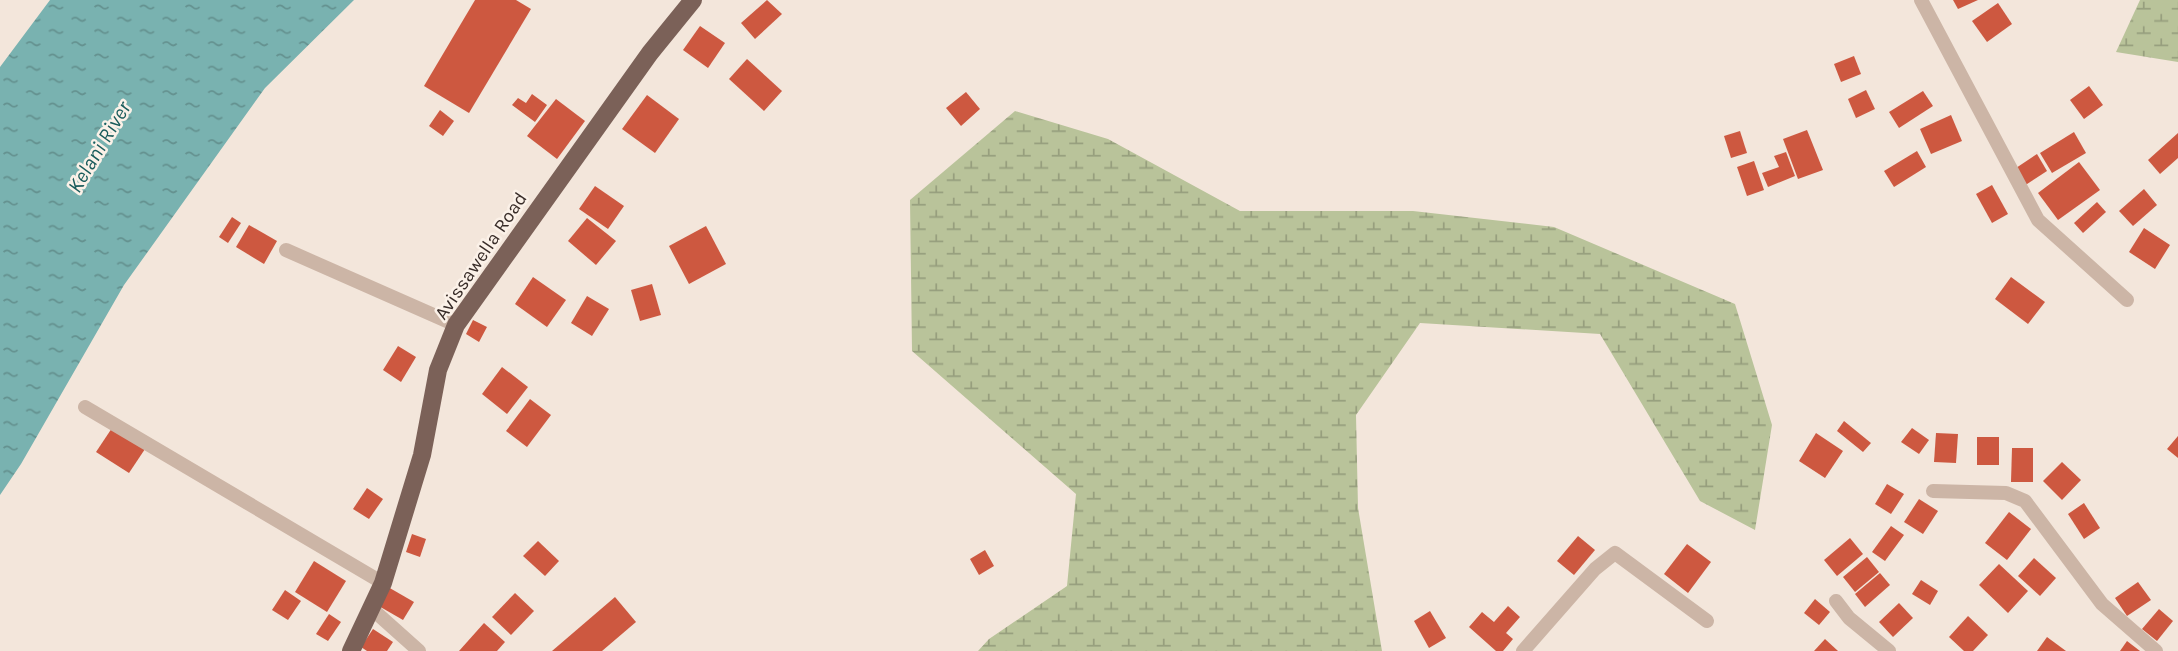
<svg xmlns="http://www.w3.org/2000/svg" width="2178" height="651" font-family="Karla,sans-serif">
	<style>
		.wetland { fill: url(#wetland-marsh) }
		.water { fill: url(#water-ripples) }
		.building { fill: #cd5840 }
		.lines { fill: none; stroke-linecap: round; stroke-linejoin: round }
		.minor { stroke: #ccb5a6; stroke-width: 14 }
		.primary { stroke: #7b6158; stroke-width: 18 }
		.labels { text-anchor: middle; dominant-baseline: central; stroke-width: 5; stroke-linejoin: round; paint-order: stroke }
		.street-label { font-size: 19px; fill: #382c28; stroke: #fbf1e8 }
		.water-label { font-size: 21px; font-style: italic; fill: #1b5c5c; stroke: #fbf1e8 }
	</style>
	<defs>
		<pattern id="wetland-marsh" width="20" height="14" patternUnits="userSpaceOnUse" patternTransform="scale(1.75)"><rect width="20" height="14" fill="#b9c39a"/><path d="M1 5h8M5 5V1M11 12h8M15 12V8" fill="none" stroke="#979f7e"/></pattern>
		<pattern id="water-ripples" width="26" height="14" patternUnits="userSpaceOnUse" patternTransform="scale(1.75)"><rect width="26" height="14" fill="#79b2b0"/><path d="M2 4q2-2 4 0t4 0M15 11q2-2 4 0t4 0" fill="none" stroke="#64918f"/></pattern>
	</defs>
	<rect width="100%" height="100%" fill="#f3e6db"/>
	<g class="wetland">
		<path d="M 2140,0 L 2178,0 L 2178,62 L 2116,52 Z"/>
		<path d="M 1015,111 L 1108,139 L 1240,211 L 1413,211 L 1554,227 L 1735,304 L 1772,425 L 1755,530 L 1700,501 L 1600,334 L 1420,323 L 1356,415 L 1358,508 L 1382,651 L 978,651 L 989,639 L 1067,586 L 1076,494 L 912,351 L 910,200 Z"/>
	</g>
	<path class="water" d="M 50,0 L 354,0 L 265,88 L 124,285 L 21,464 L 0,495 L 0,67 Z"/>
	<g class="building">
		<path d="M 475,0 L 516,0 L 531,9 L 469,113 L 424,86 Z"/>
		<path d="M 767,0 L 782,14 L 755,39 L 741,23 Z"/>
		<path d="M 1953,0 L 1978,0 L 1958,9 Z"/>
		<path d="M 1998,3 L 2012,24 L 1987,42 L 1972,21 Z"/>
		<path d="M 700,26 L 725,43 L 708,68 L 683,50 Z"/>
		<path d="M 1854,56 L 1861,74 L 1841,82 L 1834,64 Z"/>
		<path d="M 747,59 L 782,91 L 764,111 L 729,79 Z"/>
		<path d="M 2089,86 L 2103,105 L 2084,119 L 2070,100 Z"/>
		<path d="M 1866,90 L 1875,109 L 1856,118 L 1848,99 Z"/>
		<path d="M 1923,91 L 1933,106 L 1899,128 L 1889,112 Z"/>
		<path d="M 966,92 L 980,109 L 961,126 L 946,108 Z"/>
		<path d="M 532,94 L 547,105 L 535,122 L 512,105 L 518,98 L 526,103 Z"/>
		<path d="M 647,95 L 679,119 L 655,153 L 622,129 Z"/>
		<path d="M 556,99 L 585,121 L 557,159 L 527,136 Z"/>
		<path d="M 440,110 L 454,121 L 443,136 L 429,126 Z"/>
		<path d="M 1951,115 L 1962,141 L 1931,154 L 1920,129 Z"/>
		<path d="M 1807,130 L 1823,170 L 1798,179 L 1783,139 Z"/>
		<path d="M 1740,131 L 1747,153 L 1731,158 L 1724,136 Z"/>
		<path d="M 2074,132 L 2086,153 L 2052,173 L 2040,153 Z"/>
		<path d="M 2178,133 L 2178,158 L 2160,174 L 2148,160 Z"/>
		<path d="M 1917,151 L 1926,167 L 1894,187 L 1884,171 Z"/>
		<path d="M 1786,152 L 1795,176 L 1768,187 L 1762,173 L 1779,167 L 1774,156 Z"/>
		<path d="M 2037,154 L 2047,171 L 2024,186 L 2013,170 Z"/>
		<path d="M 1754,161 L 1764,190 L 1747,196 L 1737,167 Z"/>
		<path d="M 2079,162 L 2100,190 L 2058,220 L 2038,193 Z"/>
		<path d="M 1992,185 L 2008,214 L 1992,223 L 1976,194 Z"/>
		<path d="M 595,186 L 624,206 L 608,229 L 579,209 Z"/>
		<path d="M 2144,189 L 2157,205 L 2133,226 L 2119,211 Z"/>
		<path d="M 2097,202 L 2106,212 L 2083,233 L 2074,223 Z"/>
		<path d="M 232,217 L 241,223 L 228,243 L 219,237 Z"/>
		<path d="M 587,218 L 616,241 L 596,265 L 568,241 Z"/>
		<path d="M 249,225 L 277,241 L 264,264 L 236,247 Z"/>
		<path d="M 706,226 L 726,264 L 689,284 L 669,246 Z"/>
		<path d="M 2144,228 L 2170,245 L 2155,269 L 2129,252 Z"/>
		<path d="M 533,277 L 566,300 L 547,327 L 515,304 Z"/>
		<path d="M 2011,277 L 2045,302 L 2028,324 L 1995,299 Z"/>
		<path d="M 652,284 L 661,315 L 640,321 L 631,290 Z"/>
		<path d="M 587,296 L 609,309 L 592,336 L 571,323 Z"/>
		<path d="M 473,320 L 487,327 L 479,342 L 466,334 Z"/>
		<path d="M 398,346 L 416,357 L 401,382 L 383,370 Z"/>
		<path d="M 502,367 L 528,387 L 507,414 L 482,394 Z"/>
		<path d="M 530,399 L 551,415 L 527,447 L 506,431 Z"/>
		<path d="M 1844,421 L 1871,443 L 1863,452 L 1837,431 Z"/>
		<path d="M 114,425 L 147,446 L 129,473 L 96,452 Z"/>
		<path d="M 1912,428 L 1929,440 L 1919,454 L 1901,442 Z"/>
		<path d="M 1816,433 L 1843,451 L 1825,478 L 1799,461 Z"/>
		<path d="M 1936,433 L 1958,434 L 1956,463 L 1934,462 Z"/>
		<path d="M 2178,436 L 2178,458 L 2167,449 Z"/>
		<rect x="1977" y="437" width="22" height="28"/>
		<path d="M 2012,448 L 2033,448 L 2033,482 L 2011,482 Z"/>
		<path d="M 2062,462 L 2081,480 L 2062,500 L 2043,481 Z"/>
		<path d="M 1887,484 L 1904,494 L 1891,514 L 1875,504 Z"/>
		<path d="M 367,488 L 383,499 L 369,519 L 353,509 Z"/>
		<path d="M 1919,499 L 1938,511 L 1923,534 L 1904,522 Z"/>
		<path d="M 2084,503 L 2100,528 L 2084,539 L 2068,514 Z"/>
		<path d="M 2009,512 L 2031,529 L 2007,560 L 1985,543 Z"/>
		<path d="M 1891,526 L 1904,535 L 1885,561 L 1872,552 Z"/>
		<path d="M 412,534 L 426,539 L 420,557 L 406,552 Z"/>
		<path d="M 1578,536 L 1595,550 L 1574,575 L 1557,561 Z"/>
		<path d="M 1850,538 L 1863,554 L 1837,576 L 1824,560 Z"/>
		<path d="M 538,541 L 559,561 L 545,576 L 523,556 Z"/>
		<path d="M 1687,544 L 1711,562 L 1688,593 L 1664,574 Z"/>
		<path d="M 985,550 L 994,566 L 979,575 L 970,559 Z"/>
		<path d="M 1867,557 L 1879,572 L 1855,592 L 1843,577 Z"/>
		<path d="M 2034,558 L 2056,578 L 2040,596 L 2018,576 Z"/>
		<path d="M 314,561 L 346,581 L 327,612 L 295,592 Z"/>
		<path d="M 1999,564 L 2028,591 L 2008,613 L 1979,585 Z"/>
		<path d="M 1880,573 L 1890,585 L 1865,607 L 1855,594 Z"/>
		<path d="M 1921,580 L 1938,591 L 1930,605 L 1912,594 Z"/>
		<path d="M 2138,582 L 2151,600 L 2127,616 L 2115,598 Z"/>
		<path d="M 388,587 L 414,602 L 403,620 L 377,605 Z"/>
		<path d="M 285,590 L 301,601 L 288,620 L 272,610 Z"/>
		<path d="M 515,593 L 534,611 L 511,635 L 492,617 Z"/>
		<path d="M 615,597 L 636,622 L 602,651 L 552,651 Z"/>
		<path d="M 1815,599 L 1830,612 L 1819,625 L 1804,613 Z"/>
		<path d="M 1899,603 L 1913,618 L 1893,637 L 1879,622 Z"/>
		<path d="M 1508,606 L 1520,617 L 1506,633 L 1513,639 L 1503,651 L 1496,651 L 1469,627 L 1482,612 L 1494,622 Z"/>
		<path d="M 2159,609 L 2173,621 L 2157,641 L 2142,629 Z"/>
		<path d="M 1430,611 L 1446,638 L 1429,648 L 1414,621 Z"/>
		<path d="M 329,614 L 341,622 L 328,641 L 316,634 Z"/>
		<path d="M 1968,616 L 1988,635 L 1973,651 L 1964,651 L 1949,637 Z"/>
		<path d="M 484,623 L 505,642 L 497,651 L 459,651 Z"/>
		<path d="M 373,629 L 393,642 L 387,651 L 367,651 L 361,647 Z"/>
		<path d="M 2047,637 L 2066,651 L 2037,651 Z"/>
		<path d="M 1825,639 L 1838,651 L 1814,651 Z"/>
		<path d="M 2127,641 L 2140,651 L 2120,651 Z"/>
	</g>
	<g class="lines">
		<g class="minor">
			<path d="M 1921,0 L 2038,220 L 2127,300"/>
			<path d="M 286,250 L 456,325"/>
			<path d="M 85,407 L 383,583"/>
			<path d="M 1933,491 L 2006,493 L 2025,501 L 2102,604 L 2156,651"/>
			<path d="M 1836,601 L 1849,618 L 1889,651"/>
			<path d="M 372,609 L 419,651"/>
			<path d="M 1523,651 L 1595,569 L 1615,553 L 1707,621"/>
		</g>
		<path class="primary" d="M 351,651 L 383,583 L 422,455 L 438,370 L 456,325 L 650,53 L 693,0"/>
	</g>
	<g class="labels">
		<g class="street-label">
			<text transform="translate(481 256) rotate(-56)">Avissawella Road</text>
		</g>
		<g class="water-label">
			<text transform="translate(99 147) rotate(-59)">Kelani River</text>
		</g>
	</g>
</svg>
